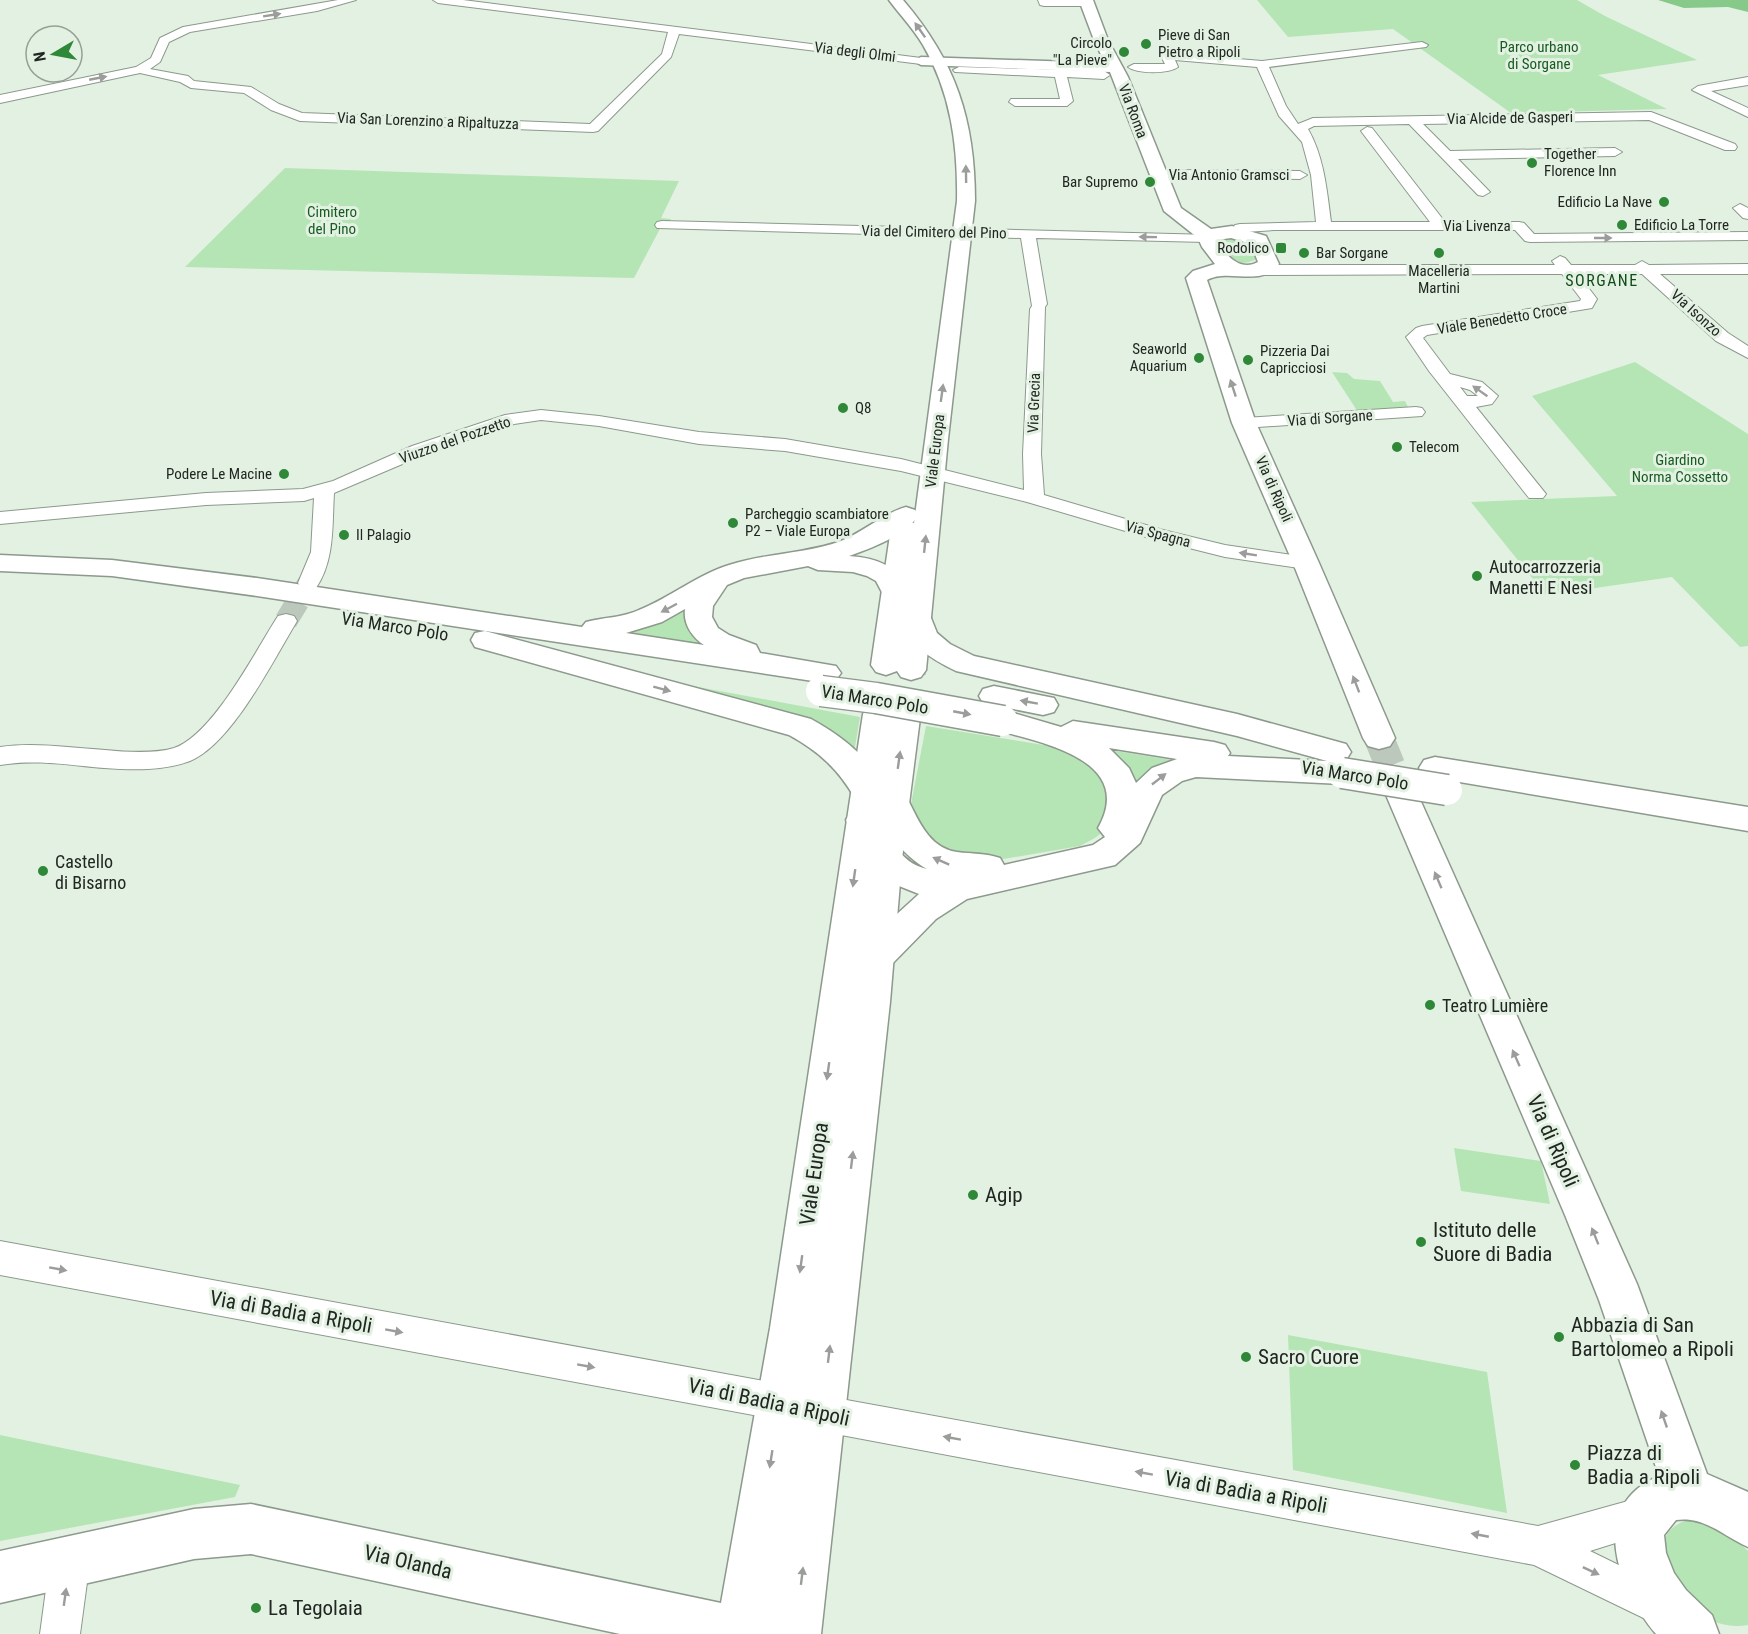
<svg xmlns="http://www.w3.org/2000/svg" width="1748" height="1634" viewBox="0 0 1748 1634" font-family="'Roboto Condensed',sans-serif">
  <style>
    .green { fill: #b5e5b5 }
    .forest { fill: #87c989 }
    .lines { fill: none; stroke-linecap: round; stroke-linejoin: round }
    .minor-tunnel { stroke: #bcc8bc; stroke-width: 23; stroke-dasharray: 23 11; stroke-linecap: butt }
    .tertiary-tunnel { stroke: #bcc8bc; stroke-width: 30; stroke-dasharray: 30 15; stroke-linecap: butt }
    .secondary-tunnel { stroke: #bcc8bc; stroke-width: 30; stroke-dasharray: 30 15; stroke-linecap: butt }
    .minor-casing { stroke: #8c998c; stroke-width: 2 }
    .tertiary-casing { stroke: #8c998c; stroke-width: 3 }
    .secondary-casing { stroke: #8c998c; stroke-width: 3 }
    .trunk-casing { stroke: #8c998c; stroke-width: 3 }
    .minor { fill: #fff; fill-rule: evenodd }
    .tertiary { fill: #fff; fill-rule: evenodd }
    .secondary { fill: #fff; fill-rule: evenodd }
    .trunk { fill: #fff; fill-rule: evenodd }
    .trunk-bridge-casing { stroke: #8c998c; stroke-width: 33; stroke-linecap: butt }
    .trunk-bridge { stroke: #fff; stroke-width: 30 }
    .oneway { fill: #9b9d9b }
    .poi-dot { fill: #2f8838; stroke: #e3f1e3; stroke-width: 2 }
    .labels { text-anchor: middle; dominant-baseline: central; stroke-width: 6; stroke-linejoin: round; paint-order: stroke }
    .far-poi-label { font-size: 15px; fill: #212621; stroke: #e3f1e3; text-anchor: start }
    .far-park-label { font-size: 15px; fill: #175b20; stroke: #e3f1e3 }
    .far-street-label { font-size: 15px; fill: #212621; stroke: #e3f1e3 }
    .far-neighbourhood-label { font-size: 16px; letter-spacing: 1.5px; fill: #114b19; stroke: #e3f1e3 }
    .poi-label { font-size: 18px; fill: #212621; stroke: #e3f1e3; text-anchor: start }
    .street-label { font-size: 18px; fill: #212621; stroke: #e3f1e3 }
    .near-street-label { font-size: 21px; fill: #212621; stroke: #e3f1e3 }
    .near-poi-label { font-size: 21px; fill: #212621; stroke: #e3f1e3; text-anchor: start }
  </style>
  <rect width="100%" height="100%" fill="#e3f1e3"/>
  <g class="green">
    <polygon points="1257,0 1577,0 1605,16 1697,60 1598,75 1667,109 1511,113 1393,29 1288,37"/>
    <polygon points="285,168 679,181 661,218 671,219 669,223 663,223 634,278 185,267"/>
    <path d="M1226 236 1253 245 1257 257 1255 260C1234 268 1227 259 1218 241V238Z"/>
    <polygon points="1635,362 1748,434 1748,646 1740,647 1672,577 1546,595 1471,502 1617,496 1532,396"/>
    <polygon points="1332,372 1347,373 1354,379 1380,381 1393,402 1405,401 1409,409 1358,412"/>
    <polygon points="688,604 704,645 623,633"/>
    <polygon points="677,683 860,717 854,753 676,686"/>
    <polygon points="926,726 1075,750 1108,774 1108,828 1095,838 1080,846 986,862 941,850 916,822 911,804"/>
    <polygon points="1110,750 1172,760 1159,765 1134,791"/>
    <polygon points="1454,1148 1541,1161 1550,1204 1461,1191"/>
    <polygon points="1288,1335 1487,1372 1507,1513 1293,1470"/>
    <polygon points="0,1435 240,1485 235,1497 0,1541"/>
    <path d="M1686 1520C1711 1521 1731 1534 1748 1551V1625C1725 1629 1701 1620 1686 1602 1680 1595 1678 1584 1674 1576 1663 1550 1655 1534 1686 1520Z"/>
  </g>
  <polygon class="forest" points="1658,0 1748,0 1748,12 1728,7 1684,8"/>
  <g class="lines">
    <polyline class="minor-tunnel" points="286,621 309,583"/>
    <polyline class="tertiary-tunnel" points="1379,738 1402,795"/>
    <g class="secondary-tunnel">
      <polyline points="878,714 886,665"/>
      <polyline points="905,718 911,670"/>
    </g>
    <defs>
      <g id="minor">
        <polygon points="338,0 356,0 317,11 190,32 169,42 160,62 150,69 188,76 194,81 251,87 279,104 302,113 590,124 662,54 668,32 438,3 433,0 463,0 921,58 927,61 921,64 679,34 671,57 598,131 593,132 300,121 271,110 244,93 191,88 180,82 140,73 0,103 0,95 136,67 151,58 160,38 183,27"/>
        <polygon points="1038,0 1087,0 1092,3 1087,6 1044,6 1040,5"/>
        <path d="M1422 42 1428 45 1426 47 1269 67 1286 106 1298 124 1313 118 1651 112 1735 144 1737 147 1735 150H1725L1649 120 1423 124 1450 151 1615 148 1622 152 1615 156 1458 159 1490 192 1483 196 1478 195 1409 124 1314 126 1308 129C1324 157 1327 190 1331 222H1430L1361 131 1367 127 1372 128 1445 222H1519L1524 223 1534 234 1748 232V240L1530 242 1525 241 1515 230H1274L1245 232 1242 236H1232L1230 233 1235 225 1240 224 1316 222 1311 175 1302 142 1279 116 1257 67 1175 60 1178 67C1169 74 1137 74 1128 67L1134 64H1165L1161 56 1167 53 1262 61Z"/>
        <polygon points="959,67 1104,71 1110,75 1104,79 1067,77 1073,101 1067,106 1015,106 1009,102 1011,99 1060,99 1055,77 955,72 953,70"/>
        <polygon points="1748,77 1748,85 1711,91 1748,108 1748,117 1692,90 1698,86"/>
        <polygon points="1158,170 1300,171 1307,175 1300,179 1153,177 1151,174 1153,171"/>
        <polygon points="1740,204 1748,208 1748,219 1743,218 1733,208"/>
        <path d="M662 221 1212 235 1214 238 1212 241 1207 242 1036 238 1047 304 1045 307 1041 454 1044 495 1163 530 1225 545 1306 557 1313 559 1316 563 1313 567 1306 569 1225 557 1149 538 1027 502 901 471 785 451 699 444 599 426 541 420 514 424 426 454 334 493C332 525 335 560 316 588L309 590 302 588 298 583 311 552 314 498 304 501 206 505 0 524V512L206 493 303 489 333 481 412 446 505 415 541 410 599 416 699 432 785 439 901 459 1024 490 1023 454 1030 309 1032 306 1021 238 657 228 655 225 657 222Z"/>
        <path d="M1560 256 1565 258 1571 265H1635L1642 261 1649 265 1748 264V274H1660L1728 333 1748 346V358L1716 341 1642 274H1578L1597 299 1592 308 1427 335 1423 338 1450 374 1482 382 1498 396 1492 404 1476 407 1546 494 1543 498H1529L1429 371 1406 337 1416 328 1422 326 1580 301 1581 299 1562 274 1254 275 1246 270 1254 265H1555L1552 261ZM1460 387 1470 390 1478 396H1467Z"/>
        <polygon points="1416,407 1422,408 1425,412 1422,416 1244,428 1238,427 1235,423 1238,419 1244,418"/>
        <path d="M286 614 294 616 297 621C274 659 232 744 190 761 164 771 132 770 104 768 69 765 35 759 0 765V747C36 742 70 748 105 750 126 752 154 754 174 748 213 735 256 650 278 616Z"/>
        <polygon points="0,1241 780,1384 841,1399 1538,1526 1646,1496 1660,1501 1665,1515 1660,1529 1590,1551 1674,1592 1680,1606 1674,1620 1660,1626 1534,1565 841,1435 780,1420 0,1275"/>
        <polygon points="70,1540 84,1546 90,1560 80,1634 40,1634 50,1560 56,1546"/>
      </g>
      <g id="tertiary">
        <path d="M1079 0H1093L1108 40 1128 77 1181 208 1211 229 1232 226 1266 236 1279 264C1262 288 1228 268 1207 280L1256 423 1319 563 1395 738 1390 746 1379 749 1368 746 1363 738 1293 563 1232 423 1186 278 1193 271 1215 264 1202 247 1198 238 1164 211 1110 72 921 65 914 61 921 57 1105 63 1094 40ZM1231 238 1251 244 1258 262C1240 272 1225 255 1217 240Z"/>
        <path d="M1402 783 1413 787 1418 795 1637 1284 1707 1474 1748 1492V1547C1723 1536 1705 1516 1676 1520L1664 1535 1666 1553 1674 1573 1686 1590 1712 1615 1719 1634H1656C1617 1588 1587 1506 1659 1476L1599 1300 1565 1215 1386 795 1391 787Z"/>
      </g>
      <g id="secondary">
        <path d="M889 0H903C956 62 975 120 975 201L948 439 926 670 921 677 911 680 901 677 897 671 886 675 876 672 871 665 891 528 895 522 904 520 914 523 957 201C958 146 951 93 923 45 913 28 900 15 889 0Z"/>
        <polygon points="878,704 889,707 893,713 905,707 916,711 920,718 902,859 890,1002 821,1634 620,1634 251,1554 194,1559 0,1603 0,1551 194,1509 251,1504 721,1603 770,1328 863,714 867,707"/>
      </g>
      <g id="trunk">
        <path d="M906 507 915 510 919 515C904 536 872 548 849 556 877 558 900 566 910 594L906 600 896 603 886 600 876 581 867 576 853 572 818 570 808 566 744 578 727 585 713 606 712 617 718 628 729 635 756 645 760 653 836 666 841 673 836 680 826 683 257 596 112 576 0 571V555L112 560 257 578 582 627 586 622C604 617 622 618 639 610 671 597 697 575 729 565 766 553 805 554 841 541 863 532 886 512 906 507ZM685 609C683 624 692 637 704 645L626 633 662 622Z"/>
        <path d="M917 605 927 608 937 633 950 644 974 656 1237 714 1346 744 1351 752 1346 760 1341 761 1353 765 1358 773 1353 781 1342 784 1196 777 1182 781 1162 795 1140 843 1115 865 967 899 936 919 889 967 876 971 863 967 858 956 863 945 919 894 884 880 857 846 846 820 851 811 863 808 875 811C887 834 899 863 927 869 904 856 880 828 877 801L867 804 856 800C839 770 820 752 789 735L475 647 471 640 475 633 485 631 811 719C840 735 875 760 883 793L893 790 905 794C917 816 927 848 957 852 972 854 986 853 1000 858L1004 865 1093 845 1105 837 1098 828C1137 759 1039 742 992 729L988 721 992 713 1003 710 1061 727 1073 721 1214 742 1225 745 1230 753 1228 756 1327 761 1237 736 956 671C929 658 908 645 903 614L907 608ZM1109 748 1177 759 1152 768 1136 783 1129 768Z"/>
        <polygon points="994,686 1054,698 1058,705 1054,712 1043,715 983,703 979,696 983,689"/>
        <polygon points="1435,757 1748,807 1748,831 1424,776 1419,768 1424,760"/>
      </g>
    </defs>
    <use href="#minor" class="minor-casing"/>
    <use href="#tertiary" class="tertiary-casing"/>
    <use href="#secondary" class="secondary-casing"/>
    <use href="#trunk" class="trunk-casing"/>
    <use href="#minor" class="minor"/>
    <use href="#tertiary" class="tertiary"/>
    <use href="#secondary" class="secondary"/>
    <use href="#trunk" class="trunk"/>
    <defs>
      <g id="trunk-bridge">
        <polyline points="821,691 876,698 1003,721"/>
        <polyline points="1342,773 1447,790"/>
      </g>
    </defs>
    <use href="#trunk-bridge" class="trunk-bridge-casing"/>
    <use href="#trunk-bridge" class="trunk-bridge"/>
  </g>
  <defs><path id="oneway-solid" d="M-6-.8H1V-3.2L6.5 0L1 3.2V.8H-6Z" transform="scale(1.5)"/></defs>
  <g class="oneway">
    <use href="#oneway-solid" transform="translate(272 15) rotate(-9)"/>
    <use href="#oneway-solid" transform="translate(920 30) rotate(-125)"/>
    <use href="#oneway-solid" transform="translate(98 78) rotate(-11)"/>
    <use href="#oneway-solid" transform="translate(966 174) rotate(-91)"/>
    <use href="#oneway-solid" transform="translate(1148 237) rotate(-179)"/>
    <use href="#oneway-solid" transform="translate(1603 238)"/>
    <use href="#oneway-solid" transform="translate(1233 388) rotate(-108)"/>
    <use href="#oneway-solid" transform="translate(1480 391) rotate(-145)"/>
    <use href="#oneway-solid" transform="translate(942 393) rotate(-82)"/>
    <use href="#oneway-solid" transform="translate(925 544) rotate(-84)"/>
    <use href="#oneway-solid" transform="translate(1248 554) rotate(-171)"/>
    <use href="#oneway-solid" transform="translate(669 608) rotate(152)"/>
    <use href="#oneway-solid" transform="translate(1356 684) rotate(-111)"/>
    <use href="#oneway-solid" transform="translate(662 689) rotate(15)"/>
    <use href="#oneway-solid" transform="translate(1029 702) rotate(-170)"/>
    <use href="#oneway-solid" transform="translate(962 713) rotate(11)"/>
    <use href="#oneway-solid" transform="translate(899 760) rotate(-82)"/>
    <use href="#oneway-solid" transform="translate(1159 779) rotate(-38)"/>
    <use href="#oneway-solid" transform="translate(941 861) rotate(-156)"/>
    <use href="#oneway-solid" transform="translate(854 878) rotate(98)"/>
    <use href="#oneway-solid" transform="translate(1438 880) rotate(-113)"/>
    <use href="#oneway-solid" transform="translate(1516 1058) rotate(-114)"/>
    <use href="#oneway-solid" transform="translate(828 1071) rotate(98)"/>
    <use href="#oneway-solid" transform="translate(852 1160) rotate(-83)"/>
    <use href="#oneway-solid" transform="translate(1595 1236) rotate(-112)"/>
    <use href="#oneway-solid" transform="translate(801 1264) rotate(98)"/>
    <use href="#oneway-solid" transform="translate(58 1269) rotate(10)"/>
    <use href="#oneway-solid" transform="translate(394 1331) rotate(10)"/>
    <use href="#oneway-solid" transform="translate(829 1354) rotate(-83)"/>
    <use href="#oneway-solid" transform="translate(586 1366) rotate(10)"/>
    <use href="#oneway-solid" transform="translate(1664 1419) rotate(-109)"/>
    <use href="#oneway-solid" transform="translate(952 1438) rotate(-170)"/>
    <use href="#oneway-solid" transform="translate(771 1459) rotate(99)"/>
    <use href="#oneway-solid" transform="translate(1144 1473) rotate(-170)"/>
    <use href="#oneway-solid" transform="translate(1480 1535) rotate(-169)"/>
    <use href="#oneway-solid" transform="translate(1591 1571) rotate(25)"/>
    <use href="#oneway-solid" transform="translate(802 1576) rotate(-83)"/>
    <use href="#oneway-solid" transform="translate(65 1597) rotate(-82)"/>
  </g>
  <g class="poi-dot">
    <circle cx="1146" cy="44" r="6"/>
    <circle cx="1124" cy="52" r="6"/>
    <circle cx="1532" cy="163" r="6"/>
    <circle cx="1150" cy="182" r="6"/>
    <circle cx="1664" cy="202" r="6"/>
    <circle cx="1622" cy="225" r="6"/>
    <rect x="1275" y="242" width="12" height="12" rx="3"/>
    <circle cx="1304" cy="253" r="6"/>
    <circle cx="1439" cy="253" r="6"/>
    <circle cx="1199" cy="358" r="6"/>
    <circle cx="1248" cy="360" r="6"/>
    <circle cx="843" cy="408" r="6"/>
    <circle cx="1397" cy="447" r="6"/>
    <circle cx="284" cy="474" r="6"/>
    <circle cx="733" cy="523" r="6"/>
    <circle cx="344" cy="535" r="6"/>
    <circle cx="1477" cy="576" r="6"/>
    <circle cx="43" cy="871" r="6"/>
    <circle cx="1430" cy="1005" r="6"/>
    <circle cx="973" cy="1195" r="6"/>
    <circle cx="1421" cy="1242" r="6"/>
    <circle cx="1559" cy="1337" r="6"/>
    <circle cx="1246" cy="1357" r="6"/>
    <circle cx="1575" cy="1465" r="6"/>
    <circle cx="256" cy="1608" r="6"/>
  </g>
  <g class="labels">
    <g class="far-poi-label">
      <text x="1158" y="35">Pieve di San<tspan x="1158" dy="17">Pietro a Ripoli</tspan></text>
      <text x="1112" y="43" text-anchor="end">Circolo<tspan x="1112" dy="17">"La Pieve"</tspan></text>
      <text x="1544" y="154">Together<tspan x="1544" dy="17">Florence Inn</tspan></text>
      <text x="1138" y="182" text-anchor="end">Bar Supremo</text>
      <text x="1652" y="202" text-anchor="end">Edificio La Nave</text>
      <text x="1634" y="225">Edificio La Torre</text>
      <text x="1269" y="248" text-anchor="end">Rodolico</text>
      <text x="1316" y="253">Bar Sorgane</text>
      <text x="1439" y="271" text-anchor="middle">Macelleria<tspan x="1439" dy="17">Martini</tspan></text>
      <text x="1187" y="349" text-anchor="end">Seaworld<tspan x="1187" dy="17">Aquarium</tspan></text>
      <text x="1260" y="351">Pizzeria Dai<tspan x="1260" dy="17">Capricciosi</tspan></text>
      <text x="855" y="408">Q8</text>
      <text x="1409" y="447">Telecom</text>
      <text x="272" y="474" text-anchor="end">Podere Le Macine</text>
      <text x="745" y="514">Parcheggio scambiatore<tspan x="745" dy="17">P2 – Viale Europa</tspan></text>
      <text x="356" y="535">Il Palagio</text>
    </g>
    <g class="far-park-label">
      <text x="1539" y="47">Parco urbano<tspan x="1539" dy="17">di Sorgane</tspan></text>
      <text x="332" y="212">Cimitero<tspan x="332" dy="17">del Pino</tspan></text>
      <text x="1680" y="460">Giardino<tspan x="1680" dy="17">Norma Cossetto</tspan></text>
    </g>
    <g class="far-street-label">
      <text transform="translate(855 52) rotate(7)">Via degli Olmi</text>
      <text transform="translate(1133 111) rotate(69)">Via Roma</text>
      <text transform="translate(1510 118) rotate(-1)">Via Alcide de Gasperi</text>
      <text transform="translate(428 121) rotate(2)">Via San Lorenzino a Ripaltuzza</text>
      <text x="1229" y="175">Via Antonio Gramsci</text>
      <text x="1477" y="226">Via Livenza</text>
      <text transform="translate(934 232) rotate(1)">Via del Cimitero del Pino</text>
      <text transform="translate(1696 313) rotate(42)">Via Isonzo</text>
      <text transform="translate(1502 319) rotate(-9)">Viale Benedetto Croce</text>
      <text transform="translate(1034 403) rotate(-88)">Via Grecia</text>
      <text transform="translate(1330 418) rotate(-4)">Via di Sorgane</text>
      <text transform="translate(455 440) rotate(-19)">Viuzzo del Pozzetto</text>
      <text transform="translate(935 451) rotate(-83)">Viale Europa</text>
      <text transform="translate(1274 489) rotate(66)">Via di Ripoli</text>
      <text transform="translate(1158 534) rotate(15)">Via Spagna</text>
    </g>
    <g class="far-neighbourhood-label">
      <text x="1602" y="280">SORGANE</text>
    </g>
    <g class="poi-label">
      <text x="1489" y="566">Autocarrozzeria<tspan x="1489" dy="21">Manetti E Nesi</tspan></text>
      <text x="55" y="861">Castello<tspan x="55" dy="21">di Bisarno</tspan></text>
      <text x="1442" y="1005">Teatro Lumière</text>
    </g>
    <g class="street-label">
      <text transform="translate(395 626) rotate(9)">Via Marco Polo</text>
      <text transform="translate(875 699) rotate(9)">Via Marco Polo</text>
      <text transform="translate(1355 775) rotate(9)">Via Marco Polo</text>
    </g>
    <g class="near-street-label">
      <text transform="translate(1553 1141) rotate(66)">Via di Ripoli</text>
      <text transform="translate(814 1174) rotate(-82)">Viale Europa</text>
      <text transform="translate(291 1312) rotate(10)">Via di Badia a Ripoli</text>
      <text transform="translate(769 1402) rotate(12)">Via di Badia a Ripoli</text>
      <text transform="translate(1246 1492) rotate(10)">Via di Badia a Ripoli</text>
      <text transform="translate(408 1562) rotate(13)">Via Olanda</text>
    </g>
    <g class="near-poi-label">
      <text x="985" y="1195">Agip</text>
      <text x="1433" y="1230">Istituto delle<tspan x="1433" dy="24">Suore di Badia</tspan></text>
      <text x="1571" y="1325">Abbazia di San<tspan x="1571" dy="24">Bartolomeo a Ripoli</tspan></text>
      <text x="1258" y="1357">Sacro Cuore</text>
      <text x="1587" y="1453">Piazza di<tspan x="1587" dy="24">Badia a Ripoli</tspan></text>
      <text x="268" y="1608">La Tegolaia</text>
    </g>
  </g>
  <g transform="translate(54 54) rotate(260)"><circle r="28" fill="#e3f1e3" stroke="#95a095" stroke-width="1.5"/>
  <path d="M0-4.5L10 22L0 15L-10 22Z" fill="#2f8838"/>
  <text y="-9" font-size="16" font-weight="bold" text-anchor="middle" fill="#212621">N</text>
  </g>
</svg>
